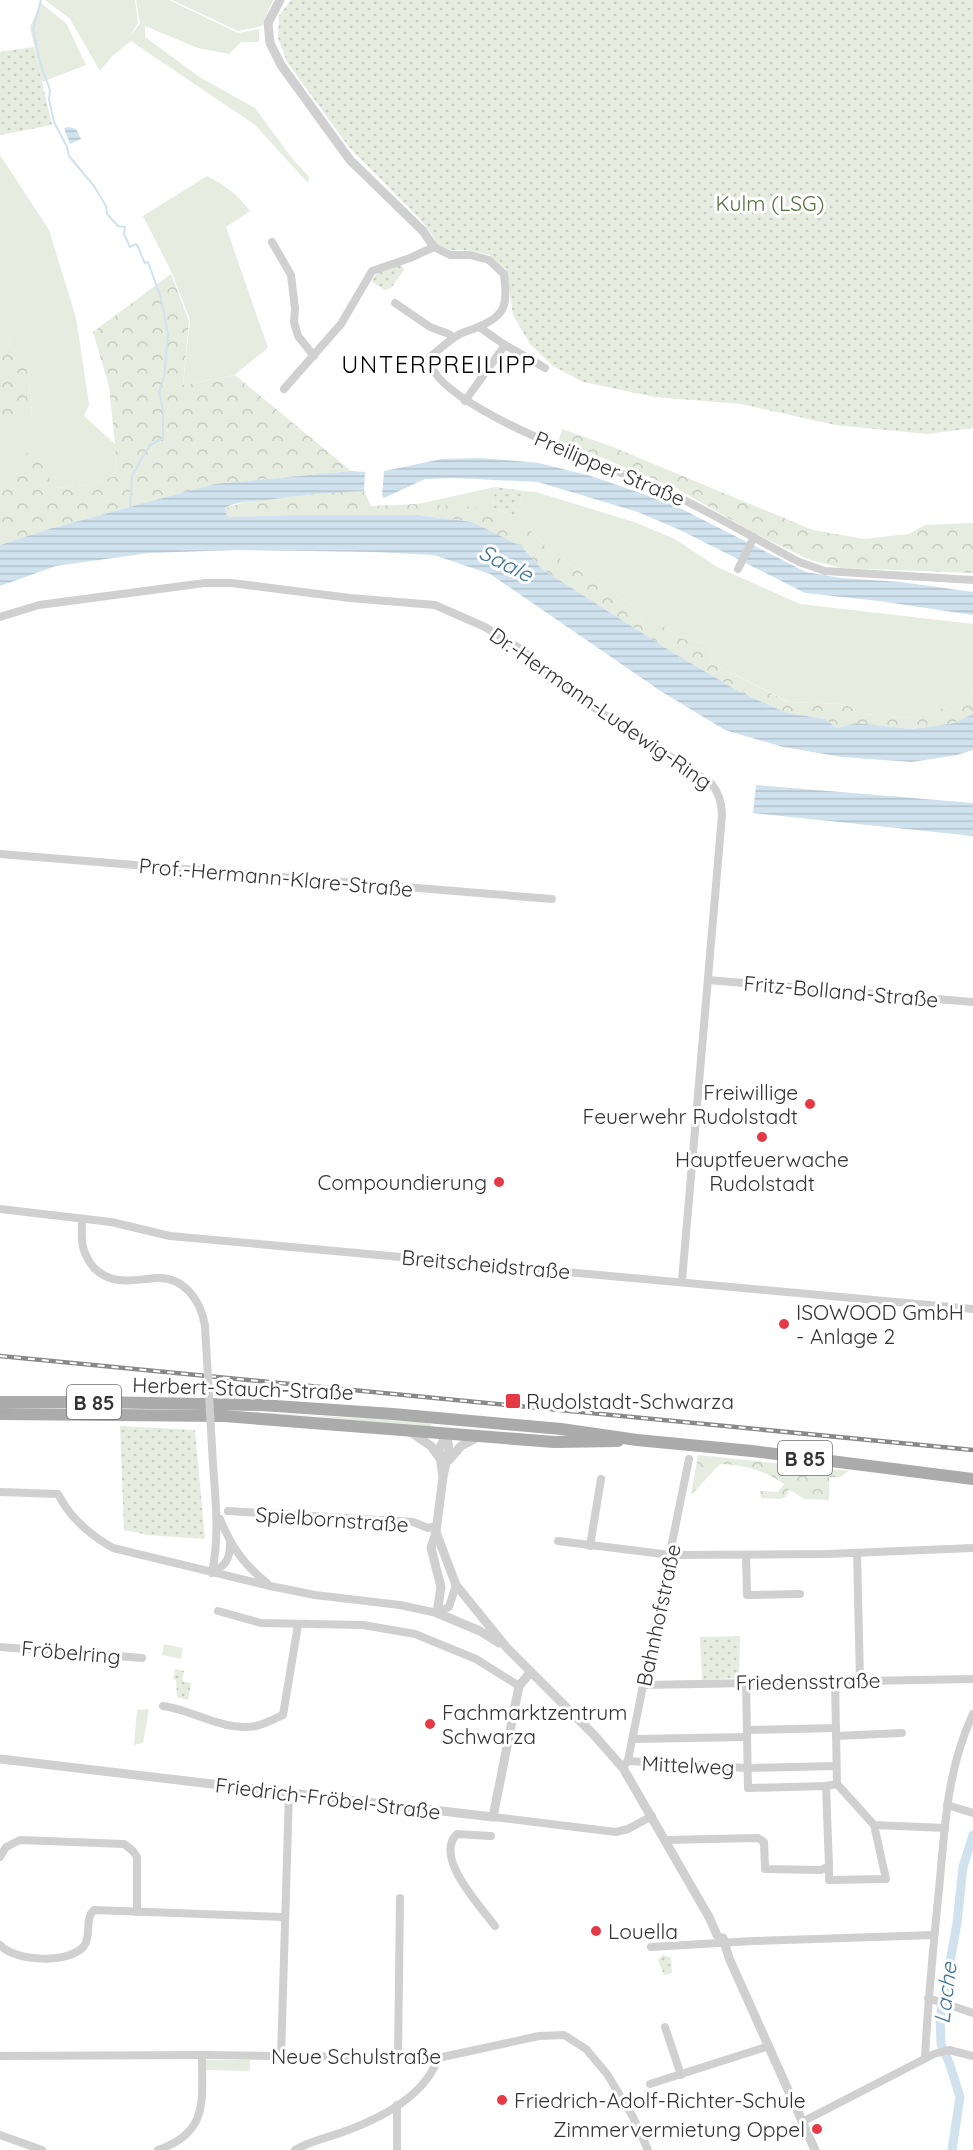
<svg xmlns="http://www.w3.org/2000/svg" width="973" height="2150" viewBox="0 0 973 2150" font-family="Quicksand,sans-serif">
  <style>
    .grass { fill: #e6ecdf }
    .forest { fill: url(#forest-crowns) }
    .park { fill: url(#park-dots) }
    .water { fill: url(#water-rules) }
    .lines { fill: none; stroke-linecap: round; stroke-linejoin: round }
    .stream { stroke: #cfe2ee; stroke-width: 2 }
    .canal { stroke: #cfe2ee; stroke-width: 9 }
    .minor { stroke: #d0d0d0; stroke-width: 8 }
    .tertiary { stroke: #d0d0d0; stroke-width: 9 }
    .primary { stroke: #ababab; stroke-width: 12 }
    .rail-casing { stroke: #888; stroke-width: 4.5 }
    .rail { stroke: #fff; stroke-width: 2; stroke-dasharray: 7; stroke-linecap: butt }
    .minor-bridge { stroke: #d0d0d0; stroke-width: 8 }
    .poi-dot { fill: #e63946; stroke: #fff; stroke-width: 2 }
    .labels { text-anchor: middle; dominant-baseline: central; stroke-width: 6; stroke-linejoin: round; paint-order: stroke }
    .shield { fill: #fff; stroke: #707070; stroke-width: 1.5 }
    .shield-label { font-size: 20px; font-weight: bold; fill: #333 }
    .park-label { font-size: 21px; fill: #56703f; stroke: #fff }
    .street-label { font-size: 21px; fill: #333; stroke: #fff }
    .poi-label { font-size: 21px; fill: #333; stroke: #fff; text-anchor: start }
    .water-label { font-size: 22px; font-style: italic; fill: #3f7597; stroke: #fff }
    .quarter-label { font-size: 24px; letter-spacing: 1.5px; fill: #000; stroke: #fff }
  </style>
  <defs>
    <pattern id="forest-crowns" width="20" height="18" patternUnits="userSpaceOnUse" patternTransform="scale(1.5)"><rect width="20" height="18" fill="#e6ecdf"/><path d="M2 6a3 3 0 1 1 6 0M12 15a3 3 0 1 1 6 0" fill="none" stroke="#c6cbc0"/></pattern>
    <pattern id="park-dots" width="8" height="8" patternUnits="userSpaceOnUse" patternTransform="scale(1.5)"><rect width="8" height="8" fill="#e6ecdf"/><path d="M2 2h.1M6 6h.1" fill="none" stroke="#c6cbc0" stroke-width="1.8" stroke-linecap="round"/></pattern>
    <pattern id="water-rules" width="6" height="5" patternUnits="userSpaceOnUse" patternTransform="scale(1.5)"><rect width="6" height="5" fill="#cfe2ee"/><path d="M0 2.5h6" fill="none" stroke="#b2c2cd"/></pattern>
  </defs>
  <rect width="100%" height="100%" fill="#fff"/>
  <g class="grass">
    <polygon points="45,0 135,0 138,23 128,39 140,23 136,0 169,0 238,33 259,29 259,42 241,42 229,54 198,48 145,26 145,37 201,78 255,108 291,157 309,177 308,183 255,125 131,41 112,56 100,71 70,19"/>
    <polygon points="172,0 273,0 262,26 238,31"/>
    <polygon points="41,3 66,23 86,65 42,82 30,27"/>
    <polygon points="0,155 49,230 76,318 89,404 84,416 115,444 116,476 86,485 55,488 15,468 0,468 0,429 32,417 28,367 0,332"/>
    <path d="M207 176C225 185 238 195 250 211L226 227 268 348 234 375 183 385 190 320 172 273 143 216Z"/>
    <polygon points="495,487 493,508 515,516 524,491 536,492 634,522 675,539 717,567 800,604 973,624 973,688 970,693 946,707 910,718 864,714 844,704 789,702 712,663 710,644 683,639 549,551 533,532 418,504"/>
    <polygon points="216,1410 424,1422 432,1425 434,1428 314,1416 216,1411"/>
    <polygon points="164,1644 183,1648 181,1659 162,1655"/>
    <polygon points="149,1709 143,1743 134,1745 137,1710"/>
    <polygon points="205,2060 250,2060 250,2071 205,2070"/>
  </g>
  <g class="forest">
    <polygon points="171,274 189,321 183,385 235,375 351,471 214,484 49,529 0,545 0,468 15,468 32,447 55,488 86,485 116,476 115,444 109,386 93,332"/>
    <polygon points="0,332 28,367 32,417 0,429"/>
    <polygon points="562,429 613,447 813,530 864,539 909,534 925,525 973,523 973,573 841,568 810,560 756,534 678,489 559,440"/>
    <polygon points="364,491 371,506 418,504 475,507 533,532 549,551 683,639 710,644 712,663 788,702 844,704 864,714 910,718 946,707 970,693 973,688 973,714 954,723 912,729 856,723 837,728 825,719 787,713 740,692 672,652 542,569 521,546 472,522 418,515 292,515 230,517 227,516 225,508 245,502 326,492"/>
    <path d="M698 1455 849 1471 840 1477H829V1500L804 1499 789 1489 786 1497 780 1499 761 1498 760 1491 778 1492 784 1484C765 1470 744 1465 720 1464L691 1495Z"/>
  </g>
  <g class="park">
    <polygon points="291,0 973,0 973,428 928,434 835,425 741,404 655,397 583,382 553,366 530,344 513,315 506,269 489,255 467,250 450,250 438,245 431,233 419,218 349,147 287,62 278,38 279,16"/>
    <polygon points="34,47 52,125 0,135 0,52"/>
    <polygon points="401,264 404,270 391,288 385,290 371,281 377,273"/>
    <polygon points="495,487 524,491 515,516 493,508"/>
    <polygon points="120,1426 195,1430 205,1539 148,1535 124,1530"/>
    <polygon points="740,1636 739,1678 702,1680 700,1637"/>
    <polygon points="175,1669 184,1671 182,1681 191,1683 188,1700 177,1697 176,1680 173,1679"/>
    <polygon points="663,1955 671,1958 672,1973 664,1975 658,1960"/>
  </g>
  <g class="water">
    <polygon points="69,127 76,129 81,139 70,144 64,128"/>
    <polygon points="481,458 539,463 591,476 672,504 806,572 841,578 901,582 973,592 973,615 879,601 805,593 680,530 638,512 538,482 453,478 425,479 384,498 382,496 384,471 442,459"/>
    <path d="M351 471 365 472 364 491C331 492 299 495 266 500 253 501 236 501 225 508L227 516 230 517 292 515H418L472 522 521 546 542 569 672 652 740 692 787 713 825 719 837 728 856 723 912 729 954 723 973 714V750L957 755 912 762 842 757 783 747 725 730 662 692 490 574 434 555 375 552 236 550 149 553 56 566 0 586V545L49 529 214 484Z"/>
    <polygon points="756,785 973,803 973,836 753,813"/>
  </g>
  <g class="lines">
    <path class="stream" d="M41 0 33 29 40 63 50 90 49 99 54 122 67 147 69 156 94 186 106 206 107 214 118 226 125 227 124 234 130 247 136 244C141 250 141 257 145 263L148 262 161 298 168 335 164 377 159 392 163 410V438L150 445 132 475 130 510"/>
    <polyline class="canal" points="952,2150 960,2097 950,2065 941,2044 940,2017 957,1923 963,1867 973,1835"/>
    <g class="minor">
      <polyline points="272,242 291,275 295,309 294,322 298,336 314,356"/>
      <polyline points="395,303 430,327 449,334 453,338"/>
      <polyline points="479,327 505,345 545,368"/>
      <path d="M284 389 341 324 372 271 410 258 434 247 450 255H470L489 260 504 274C507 303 508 315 478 327 472 330 466 331 460 334 449 340 440 349 430 357 425 406 637 476 678 497 719 517 759 541 799 562L825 571 973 580"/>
      <polyline points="465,401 505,345"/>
      <polyline points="738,569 754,537"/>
      <path d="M0 617 39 605 205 583H231L350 598 435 605 485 627 522 650 585 702 711 783C719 793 722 802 722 815L682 1281"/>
      <polyline points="0,854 552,899"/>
      <polyline points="708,980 973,1002"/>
      <polyline points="0,1209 111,1222 170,1236 973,1309"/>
      <path d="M82 1219C82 1228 81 1238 83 1247 85 1255 89 1262 94 1268 113 1286 133 1280 156 1278 184 1276 201 1301 205 1326"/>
      <path d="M0 1492 58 1494C70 1518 90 1535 113 1548L270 1586 315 1595 400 1605 437 1613 449 1607 456 1585"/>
      <polyline points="228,1511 413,1522 428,1528 436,1526"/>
      <path d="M220 1519C231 1546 244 1565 267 1583"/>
      <polyline points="558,1541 671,1555 827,1554 973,1548"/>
      <polyline points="590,1546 601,1479"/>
      <polyline points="857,1553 860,1680"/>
      <polyline points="746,1555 747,1595 800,1594"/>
      <path d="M212 1573C221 1529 214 1492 212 1447"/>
      <path d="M212 1573C226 1565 230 1559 230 1544"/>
      <polyline points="218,1611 261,1623 363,1625 415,1634 476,1659 519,1686"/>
      <polyline points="0,1647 142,1658"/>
      <polyline points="835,1681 837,1784 874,1825 945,1828"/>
      <polyline points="746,1682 748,1788 826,1786 837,1784"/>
      <polyline points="644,1685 973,1679"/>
      <path d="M163 1706C194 1710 224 1732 256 1726 265 1724 274 1719 283 1715L298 1625"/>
      <polyline points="747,1730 836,1728"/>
      <polyline points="836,1736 902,1733"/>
      <polyline points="633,1739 747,1737"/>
      <polyline points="628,1761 747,1768 836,1766"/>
      <polyline points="623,1768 628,1760 689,1459"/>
      <polyline points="947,1805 973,1813"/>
      <polyline points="493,1817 616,1832 628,1829 652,1816"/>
      <path d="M491 1836 457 1834C433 1857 481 1907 495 1926"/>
      <polyline points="665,1840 758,1838 764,1842 765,1869 821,1870 829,1866 826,1786"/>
      <polyline points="0,1857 6,1847 20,1840 124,1844 133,1851 137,1857 137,1912"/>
      <polyline points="829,1866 829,1880 886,1879 874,1825"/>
      <path d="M0 1945C15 1962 70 1964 84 1946 92 1935 84 1919 94 1910L284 1917"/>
      <polyline points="651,1947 753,1941 934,1935"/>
      <polyline points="928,1998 973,2013"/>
      <polyline points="665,2027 681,2075"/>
      <polyline points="0,2056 202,2055 438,2058 539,2036 564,2035 586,2049 607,2074 633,2117 648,2150"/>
      <polyline points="281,2057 289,1792"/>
      <polyline points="398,2057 400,1898"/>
      <path d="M925 2057C928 1998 934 1939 940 1879 945 1822 948 1767 973 1714"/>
      <polyline points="650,2084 769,2046"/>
      <polyline points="802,2122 934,2054 949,2050 973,2056"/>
      <polyline points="0,2135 42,2150"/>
      <path d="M158 2150C209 2132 202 2101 202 2055"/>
      <path d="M295 2150C310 2141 326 2138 343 2132 379 2119 425 2097 438 2058"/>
      <polyline points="397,2150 397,2105"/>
    </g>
    <g class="tertiary">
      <polyline points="280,0 268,23 270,43 281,65 350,160 423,231 434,247"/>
      <polyline points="412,1433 431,1446 439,1457"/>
      <polyline points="447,1434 439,1449 443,1477 436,1532 456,1585 507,1648 594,1735 623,1768 709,1917 717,1935 724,1943"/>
      <polyline points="449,1460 461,1446 478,1437"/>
      <polyline points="443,1476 449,1451 447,1434"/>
      <polyline points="436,1532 431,1548 441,1587 437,1613 480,1631 499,1643"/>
      <polyline points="0,1759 493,1817 519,1686 530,1673"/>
      <polyline points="723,1938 729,1958 815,2150"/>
    </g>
    <g class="primary">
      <polyline points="0,1402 96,1402 261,1405 393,1414 561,1429 637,1440 752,1451 973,1479"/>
      <polyline points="0,1414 224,1416 554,1442 618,1441"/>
    </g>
    <defs>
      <polyline id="rail" points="0,1356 973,1450"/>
    </defs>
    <use href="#rail" class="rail-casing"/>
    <use href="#rail" class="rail"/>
    <polyline class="minor-bridge" points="205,1326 212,1447"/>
  </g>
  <g class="poi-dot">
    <circle cx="810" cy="1104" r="6"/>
    <circle cx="762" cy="1137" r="6"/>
    <circle cx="499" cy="1182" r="6"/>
    <circle cx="784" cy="1324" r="6"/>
    <rect x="505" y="1393" width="16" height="16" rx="3"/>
    <circle cx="430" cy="1724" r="6"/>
    <circle cx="596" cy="1931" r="6"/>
    <circle cx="502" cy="2100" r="6"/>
    <circle cx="817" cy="2129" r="6"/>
  </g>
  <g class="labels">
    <g class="shield">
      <rect x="67" y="1385" width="54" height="34" rx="4.5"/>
      <rect x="778" y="1441" width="54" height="34" rx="4.5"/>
    </g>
    <g class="shield-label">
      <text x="94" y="1402">B 85</text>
      <text x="805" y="1458">B 85</text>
    </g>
    <g class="park-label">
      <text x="770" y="203">Kulm (LSG)</text>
    </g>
    <g class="street-label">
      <text transform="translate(610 468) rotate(23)">Preilipper Straße</text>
      <text transform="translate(601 708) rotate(35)">Dr.-Hermann-Ludewig-Ring</text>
      <text transform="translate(276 877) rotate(5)">Prof.-Hermann-Klare-Straße</text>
      <text transform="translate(841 991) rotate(5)">Fritz-Bolland-Straße</text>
      <text transform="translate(486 1264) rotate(5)">Breitscheidstraße</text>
      <text transform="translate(243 1388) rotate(2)">Herbert-Stauch-Straße</text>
      <text transform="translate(332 1519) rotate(4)">Spielbornstraße</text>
      <text transform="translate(658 1615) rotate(-78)">Bahnhofstraße</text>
      <text transform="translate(71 1652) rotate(5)">Fröbelring</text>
      <text transform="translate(808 1681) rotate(-1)">Friedensstraße</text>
      <text transform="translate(688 1765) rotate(3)">Mittelweg</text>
      <text transform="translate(328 1798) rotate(7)">Friedrich-Fröbel-Straße</text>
      <text x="356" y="2056">Neue Schulstraße</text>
    </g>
    <g class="poi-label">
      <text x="798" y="1092" text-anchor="end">Freiwillige<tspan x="798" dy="24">Feuerwehr Rudolstadt</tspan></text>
      <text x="762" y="1159" text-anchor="middle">Hauptfeuerwache<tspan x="762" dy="24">Rudolstadt</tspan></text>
      <text x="487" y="1182" text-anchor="end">Compoundierung</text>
      <text x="796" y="1312">ISOWOOD GmbH<tspan x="796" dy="24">- Anlage 2</tspan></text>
      <text x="526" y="1401">Rudolstadt-Schwarza</text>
      <text x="442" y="1712">Fachmarktzentrum<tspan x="442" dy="24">Schwarza</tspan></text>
      <text x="608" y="1931">Louella</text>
      <text x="514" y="2100">Friedrich-Adolf-Richter-Schule</text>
      <text x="805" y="2129" text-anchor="end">Zimmervermietung Oppel</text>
    </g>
    <g class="water-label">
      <text transform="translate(506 563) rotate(27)">Saale</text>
      <text transform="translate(945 1993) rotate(-83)">Lache</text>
    </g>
    <g class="quarter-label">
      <text x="439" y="364">UNTERPREILIPP</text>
    </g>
  </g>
</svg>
